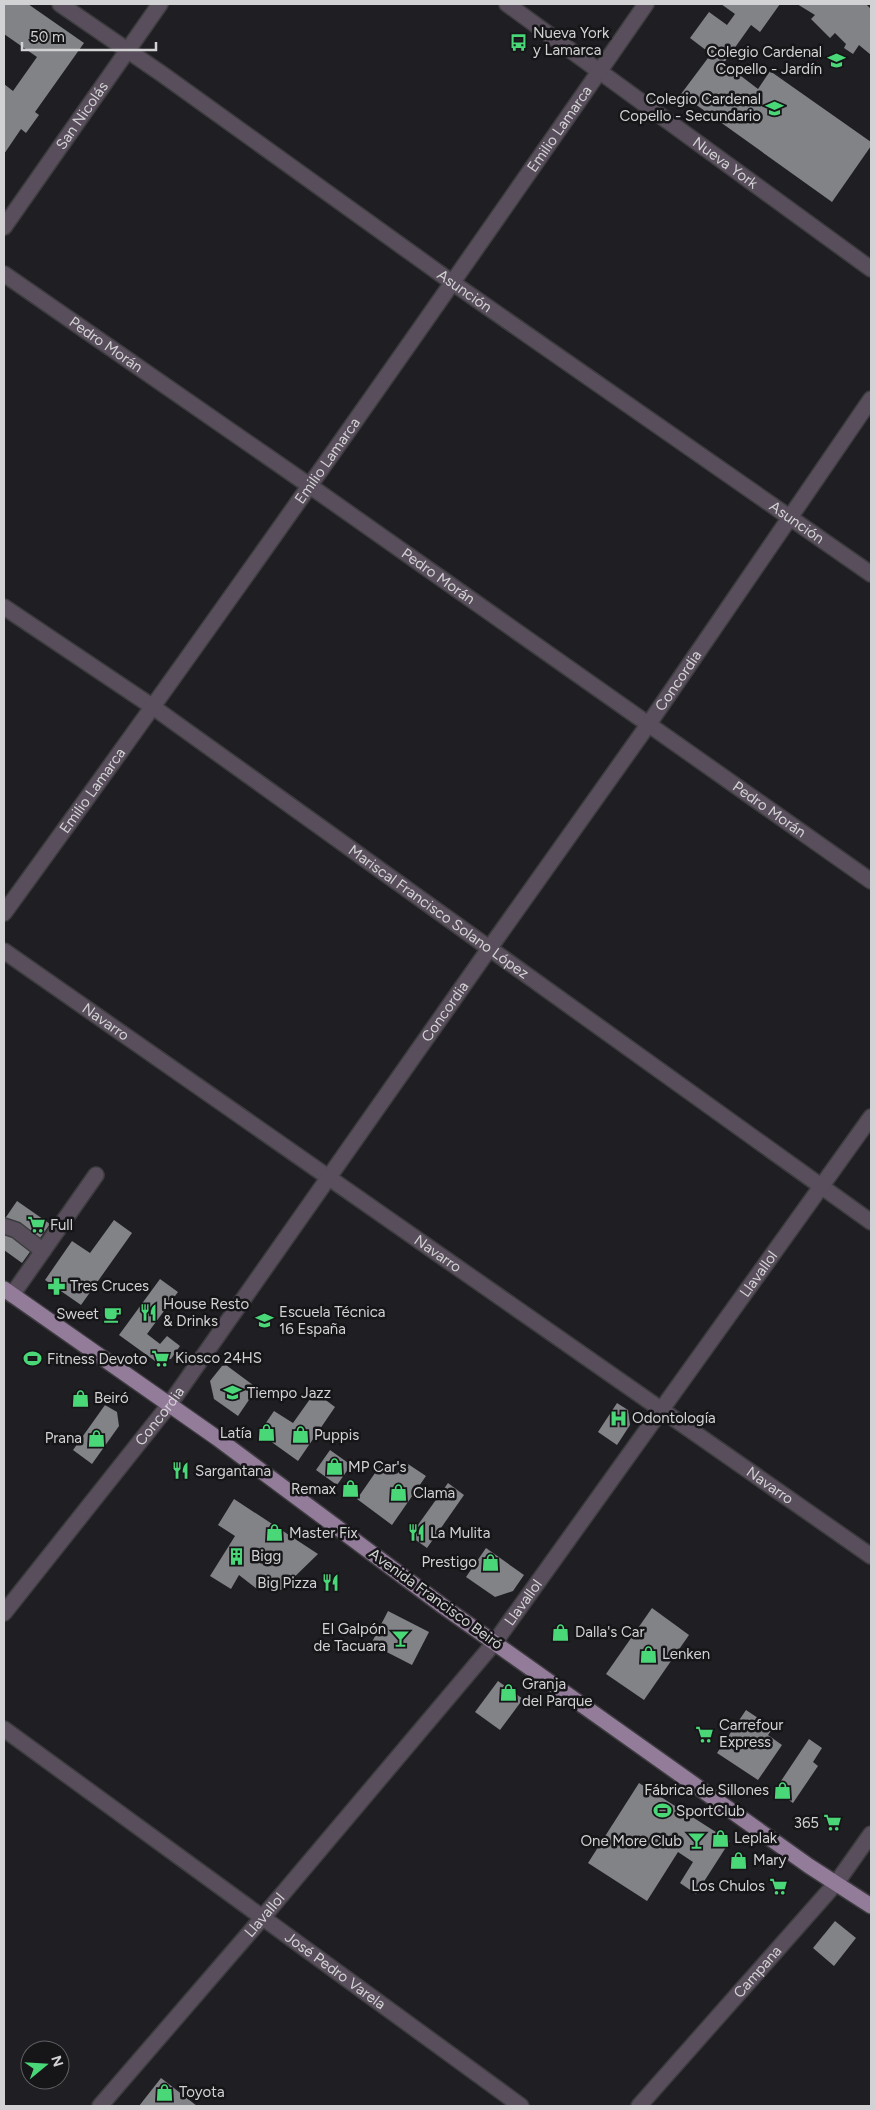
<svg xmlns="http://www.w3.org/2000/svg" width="875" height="2110" viewBox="0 0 875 2110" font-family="Figtree,sans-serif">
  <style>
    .building { fill: #818387 }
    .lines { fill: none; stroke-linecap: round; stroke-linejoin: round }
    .minor-casing { stroke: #3c3c3f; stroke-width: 18 }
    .major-casing { stroke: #3c3c3f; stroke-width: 18 }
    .minor { stroke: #594e5c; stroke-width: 15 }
    .major { stroke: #937b9a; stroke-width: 15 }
    .labels { text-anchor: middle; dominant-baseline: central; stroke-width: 5; stroke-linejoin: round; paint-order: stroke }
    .poi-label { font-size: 15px; fill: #d2d2d4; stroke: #161619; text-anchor: start }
    .street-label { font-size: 15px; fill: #d2d2d4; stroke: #161619 }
  </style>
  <rect width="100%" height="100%" fill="#1f1f23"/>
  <g class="building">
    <polygon points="4,4 28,4 84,43 35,112 39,115 26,133 21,129 4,154 4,84 13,91 37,57 4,34"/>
    <polygon points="721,4 780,4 760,32 751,25 724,63 758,89 770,71 871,142 871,146 832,202 681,94 711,54 690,38 709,12 727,25 735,14"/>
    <polygon points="797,4 866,4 871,9 871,55 859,45 853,54 844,48 846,44 835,33 830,38 811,19 815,15"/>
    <polygon points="17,1201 50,1224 22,1263 4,1250 4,1220"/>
    <polygon points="114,1220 132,1233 81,1305 45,1280 72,1241 90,1253"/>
    <polygon points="160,1279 178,1292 147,1334 160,1344 167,1336 180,1346 171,1359 155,1361 119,1335"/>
    <polygon points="226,1365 257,1388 238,1416 214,1399 210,1381 222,1366"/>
    <polygon points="315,1392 335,1407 298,1461 259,1433 274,1411 293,1423"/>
    <polygon points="617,1403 628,1410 630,1425 617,1445 598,1432"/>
    <polygon points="105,1405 117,1412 119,1426 92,1464 73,1450"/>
    <polygon points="330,1450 351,1465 337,1485 316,1470"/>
    <polygon points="405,1462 426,1476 392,1525 357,1499 382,1463 397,1474"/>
    <polygon points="448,1483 464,1495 427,1548 410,1536"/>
    <polygon points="234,1499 318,1554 281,1590 265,1577 257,1589 239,1575 231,1589 210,1576 235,1536 218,1525"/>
    <polygon points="486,1548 524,1575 513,1591 495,1597 466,1577"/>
    <polygon points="652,1608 689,1635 644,1700 606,1674"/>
    <polygon points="388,1611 429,1632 412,1665 371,1644"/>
    <polygon points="498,1681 523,1699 500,1730 475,1712"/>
    <polygon points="746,1710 773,1728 768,1735 782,1745 758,1780 717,1753"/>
    <polygon points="809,1739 822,1748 813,1762 818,1766 793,1803 775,1790"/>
    <polygon points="639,1783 730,1841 696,1894 680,1883 693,1862 678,1852 647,1901 588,1863"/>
    <polygon points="835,1921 856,1938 834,1966 813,1948"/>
    <polygon points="161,2078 197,2106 139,2106"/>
  </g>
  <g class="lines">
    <defs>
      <g id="minor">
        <path id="s1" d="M60 4 162 74 453 283 871 574"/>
        <path id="s2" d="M507 4 871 269"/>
        <path id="s3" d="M4 227 160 4"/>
        <path id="s4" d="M4 274 310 486 871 881"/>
        <path id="s5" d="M4 607 153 707 871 1222"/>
        <path id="s6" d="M4 913C222 613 435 309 646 4"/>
        <path id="s7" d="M4 951 871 1556"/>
        <polyline points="4,1226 16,1230 43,1251"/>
        <polyline points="12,1295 96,1175"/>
        <path id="s8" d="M4 1613 169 1405 489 949 648 725 871 399"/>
        <path id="s9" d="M4 1729 521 2106"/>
        <path id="s10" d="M100 2106 263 1917 495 1642 871 1117"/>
        <path id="s11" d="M639 2106 837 1882 871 1834"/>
      </g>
      <polyline id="major" points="4,1289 217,1438 444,1607 809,1866 871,1906"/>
    </defs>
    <use href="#minor" class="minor-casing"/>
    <use href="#major" class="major-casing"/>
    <use href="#minor" class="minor"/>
    <use href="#major" class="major"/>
  </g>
  <defs>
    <symbol id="bus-bare" viewBox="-9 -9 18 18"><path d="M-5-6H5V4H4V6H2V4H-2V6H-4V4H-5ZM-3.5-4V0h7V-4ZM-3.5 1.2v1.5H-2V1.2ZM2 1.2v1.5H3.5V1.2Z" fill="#49d778" stroke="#161619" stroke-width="2.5" paint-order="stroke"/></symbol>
    <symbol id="school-bare" viewBox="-9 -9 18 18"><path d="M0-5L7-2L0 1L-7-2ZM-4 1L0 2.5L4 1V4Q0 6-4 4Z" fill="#49d778" stroke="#161619" stroke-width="2.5" paint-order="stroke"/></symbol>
    <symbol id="supermarket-bare" viewBox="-9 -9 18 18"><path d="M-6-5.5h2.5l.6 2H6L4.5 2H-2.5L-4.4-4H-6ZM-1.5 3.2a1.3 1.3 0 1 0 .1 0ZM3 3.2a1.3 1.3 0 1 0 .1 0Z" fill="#49d778" stroke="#161619" stroke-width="2.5" paint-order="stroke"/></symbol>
    <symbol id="pharmacy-bare" viewBox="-9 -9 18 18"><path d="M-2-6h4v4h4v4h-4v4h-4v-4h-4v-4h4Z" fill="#49d778" stroke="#161619" stroke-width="2.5" paint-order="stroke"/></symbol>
    <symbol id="restaurant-bare" viewBox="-9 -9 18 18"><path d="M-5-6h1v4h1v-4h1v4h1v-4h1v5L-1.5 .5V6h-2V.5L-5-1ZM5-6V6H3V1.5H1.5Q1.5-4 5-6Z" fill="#49d778" stroke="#161619" stroke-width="2.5" paint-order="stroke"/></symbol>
    <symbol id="cafe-bare" viewBox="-9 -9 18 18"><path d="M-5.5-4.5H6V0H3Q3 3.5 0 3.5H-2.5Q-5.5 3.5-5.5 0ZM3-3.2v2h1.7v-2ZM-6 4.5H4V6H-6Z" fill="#49d778" stroke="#161619" stroke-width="2.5" paint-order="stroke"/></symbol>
    <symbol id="stadium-bare" viewBox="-9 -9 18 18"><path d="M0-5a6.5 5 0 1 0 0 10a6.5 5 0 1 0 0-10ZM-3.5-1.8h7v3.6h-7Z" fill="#49d778" stroke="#161619" stroke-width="2.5" paint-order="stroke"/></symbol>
    <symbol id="university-bare" viewBox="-9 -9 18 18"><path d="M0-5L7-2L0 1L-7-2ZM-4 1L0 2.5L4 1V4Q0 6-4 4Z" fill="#49d778" stroke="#161619" stroke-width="2.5" paint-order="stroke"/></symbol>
    <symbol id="shop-bare" viewBox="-9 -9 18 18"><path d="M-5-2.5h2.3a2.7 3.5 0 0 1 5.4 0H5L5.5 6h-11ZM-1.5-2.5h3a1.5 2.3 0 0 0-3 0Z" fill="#49d778" stroke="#161619" stroke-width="2.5" paint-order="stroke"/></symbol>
    <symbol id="hospital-bare" viewBox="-9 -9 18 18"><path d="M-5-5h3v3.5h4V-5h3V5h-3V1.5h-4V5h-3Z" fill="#49d778" stroke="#161619" stroke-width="2.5" paint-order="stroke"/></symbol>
    <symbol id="building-bare" viewBox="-9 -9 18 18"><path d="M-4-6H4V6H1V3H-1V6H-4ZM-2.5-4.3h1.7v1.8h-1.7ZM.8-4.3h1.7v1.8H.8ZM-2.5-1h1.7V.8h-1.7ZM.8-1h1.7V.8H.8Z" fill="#49d778" stroke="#161619" stroke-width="2.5" paint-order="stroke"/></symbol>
    <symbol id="bar-bare" viewBox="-9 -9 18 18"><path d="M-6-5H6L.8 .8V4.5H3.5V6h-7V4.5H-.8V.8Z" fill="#49d778" stroke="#161619" stroke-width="2.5" paint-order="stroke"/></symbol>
  </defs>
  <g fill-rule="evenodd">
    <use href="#bus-bare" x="506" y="30" width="25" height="25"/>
    <use href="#school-bare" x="824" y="48" width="25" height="25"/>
    <use href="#school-bare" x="762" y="96" width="25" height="25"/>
    <use href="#supermarket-bare" x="24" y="1212" width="25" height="25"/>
    <use href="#pharmacy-bare" x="44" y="1274" width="25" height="25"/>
    <use href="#restaurant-bare" x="136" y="1300" width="25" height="25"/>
    <use href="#cafe-bare" x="100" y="1302" width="25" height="25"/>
    <use href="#school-bare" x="252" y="1308" width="25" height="25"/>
    <use href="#supermarket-bare" x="148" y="1346" width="25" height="25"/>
    <use href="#stadium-bare" x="20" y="1346" width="25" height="25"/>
    <use href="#university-bare" x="220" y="1380" width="25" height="25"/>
    <use href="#shop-bare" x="68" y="1386" width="25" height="25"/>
    <use href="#hospital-bare" x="606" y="1406" width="25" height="25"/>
    <use href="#shop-bare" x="254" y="1420" width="25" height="25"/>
    <use href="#shop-bare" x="288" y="1422" width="25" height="25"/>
    <use href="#shop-bare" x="84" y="1426" width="25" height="25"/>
    <use href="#shop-bare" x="322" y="1454" width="25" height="25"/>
    <use href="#restaurant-bare" x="168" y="1458" width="25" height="25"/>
    <use href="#shop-bare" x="338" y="1476" width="25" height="25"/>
    <use href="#shop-bare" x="386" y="1480" width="25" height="25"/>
    <use href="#shop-bare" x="262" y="1520" width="25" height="25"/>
    <use href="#restaurant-bare" x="404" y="1520" width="25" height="25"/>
    <use href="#building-bare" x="224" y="1544" width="25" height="25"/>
    <use href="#shop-bare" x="478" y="1550" width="25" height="25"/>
    <use href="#restaurant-bare" x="318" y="1570" width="25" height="25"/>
    <use href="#shop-bare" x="548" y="1620" width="25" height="25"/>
    <use href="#bar-bare" x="388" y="1626" width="25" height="25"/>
    <use href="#shop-bare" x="636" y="1642" width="25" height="25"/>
    <use href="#shop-bare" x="496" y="1680" width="25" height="25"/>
    <use href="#supermarket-bare" x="692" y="1722" width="25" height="25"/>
    <use href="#shop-bare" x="770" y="1778" width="25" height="25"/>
    <use href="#stadium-bare" x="650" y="1798" width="25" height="25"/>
    <use href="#supermarket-bare" x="820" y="1810" width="25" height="25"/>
    <use href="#shop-bare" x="708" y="1826" width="25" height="25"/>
    <use href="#bar-bare" x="684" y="1828" width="25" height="25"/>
    <use href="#shop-bare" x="726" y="1848" width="25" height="25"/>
    <use href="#supermarket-bare" x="766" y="1874" width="25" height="25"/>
    <use href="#shop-bare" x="152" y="2080" width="25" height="25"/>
  </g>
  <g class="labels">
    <g class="poi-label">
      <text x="533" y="33">Nueva York<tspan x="533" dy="17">y Lamarca</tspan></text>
      <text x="822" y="52" text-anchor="end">Colegio Cardenal<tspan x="822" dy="17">Copello - Jardín</tspan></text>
      <text x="761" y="99" text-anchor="end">Colegio Cardenal<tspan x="761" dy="17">Copello - Secundario</tspan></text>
      <text x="50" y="1225">Full</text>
      <text x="70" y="1286">Tres Cruces</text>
      <text x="163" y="1304">House Resto<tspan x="163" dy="17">&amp; Drinks</tspan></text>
      <text x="279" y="1312">Escuela Técnica<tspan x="279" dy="17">16 España</tspan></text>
      <text x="99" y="1314" text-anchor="end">Sweet</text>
      <text x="175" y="1358">Kiosco 24HS</text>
      <text x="47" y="1359">Fitness Devoto</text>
      <text x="247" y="1393">Tiempo Jazz</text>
      <text x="94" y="1398">Beiró</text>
      <text x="632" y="1418">Odontología</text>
      <text x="252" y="1433" text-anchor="end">Latía</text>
      <text x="314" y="1435">Puppis</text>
      <text x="82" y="1438" text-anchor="end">Prana</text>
      <text x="348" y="1467">MP Car's</text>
      <text x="195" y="1471">Sargantana</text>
      <text x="336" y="1489" text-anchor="end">Remax</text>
      <text x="413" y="1493">Clama</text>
      <text x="289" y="1533">Master Fix</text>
      <text x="430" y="1533">La Mulita</text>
      <text x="251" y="1556">Bigg</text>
      <text x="477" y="1562" text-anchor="end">Prestigo</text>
      <text x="317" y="1583" text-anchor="end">Big Pizza</text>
      <text x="386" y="1629" text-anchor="end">El Galpón<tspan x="386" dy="17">de Tacuara</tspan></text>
      <text x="575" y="1632">Dalla's Car</text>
      <text x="662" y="1654">Lenken</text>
      <text x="522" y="1684">Granja<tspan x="522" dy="17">del Parque</tspan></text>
      <text x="719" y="1725">Carrefour<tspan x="719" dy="17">Express</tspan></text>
      <text x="769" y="1790" text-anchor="end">Fábrica de Sillones</text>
      <text x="676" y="1811">SportClub</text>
      <text x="819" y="1823" text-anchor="end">365</text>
      <text x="734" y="1838">Leplak</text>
      <text x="682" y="1841" text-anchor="end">One More Club</text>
      <text x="753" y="1860">Mary</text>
      <text x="765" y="1886" text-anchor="end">Los Chulos</text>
      <text x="179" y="2092">Toyota</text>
    </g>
    <g class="street-label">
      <text stroke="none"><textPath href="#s3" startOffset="136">San Nicolás</textPath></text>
      <text stroke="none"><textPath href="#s6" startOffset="961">Emilio Lamarca</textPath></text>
      <text stroke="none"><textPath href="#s2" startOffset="270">Nueva York</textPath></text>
      <text stroke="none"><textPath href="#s1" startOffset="496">Asunción</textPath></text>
      <text stroke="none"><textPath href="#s4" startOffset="124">Pedro Morán</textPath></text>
      <text stroke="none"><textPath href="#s6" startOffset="556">Emilio Lamarca</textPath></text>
      <text stroke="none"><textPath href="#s1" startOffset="901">Asunción</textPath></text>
      <text stroke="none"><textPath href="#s4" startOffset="529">Pedro Morán</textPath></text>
      <text stroke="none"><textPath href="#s8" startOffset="1151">Concordia</textPath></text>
      <text stroke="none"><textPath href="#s6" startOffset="151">Emilio Lamarca</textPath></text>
      <text stroke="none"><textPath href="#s4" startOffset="934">Pedro Morán</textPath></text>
      <text stroke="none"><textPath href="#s5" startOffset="531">Mariscal Francisco Solano López</textPath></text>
      <text stroke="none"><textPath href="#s8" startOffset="746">Concordia</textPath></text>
      <text stroke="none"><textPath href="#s7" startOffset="124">Navarro</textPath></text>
      <text stroke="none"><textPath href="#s7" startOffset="529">Navarro</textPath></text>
      <text stroke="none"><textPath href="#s10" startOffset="1062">Llavallol</textPath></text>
      <text stroke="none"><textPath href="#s8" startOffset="251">Concordia</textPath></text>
      <text stroke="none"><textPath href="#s7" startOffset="934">Navarro</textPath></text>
      <text transform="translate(436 1599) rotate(36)">Avenida Francisco Beiró</text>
      <text stroke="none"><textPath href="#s10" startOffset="658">Llavallol</textPath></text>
      <text stroke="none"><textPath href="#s10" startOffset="252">Llavallol</textPath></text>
      <text stroke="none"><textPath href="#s9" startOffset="410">José Pedro Varela</textPath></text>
      <text stroke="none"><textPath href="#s11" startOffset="179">Campana</textPath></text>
    </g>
  </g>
  <rect width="875" height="2110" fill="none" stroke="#d2d2d4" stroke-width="10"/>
  <g transform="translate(45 2065) rotate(72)"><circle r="24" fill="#161619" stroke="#616164"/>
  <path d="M0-4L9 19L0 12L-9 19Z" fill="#49d778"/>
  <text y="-8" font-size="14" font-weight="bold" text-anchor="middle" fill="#d2d2d4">N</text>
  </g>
  <path d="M22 42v8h134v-8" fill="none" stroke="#d2d2d4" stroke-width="2.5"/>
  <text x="30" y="42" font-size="15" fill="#d2d2d4" stroke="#161619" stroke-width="4" paint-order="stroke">50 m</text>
</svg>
